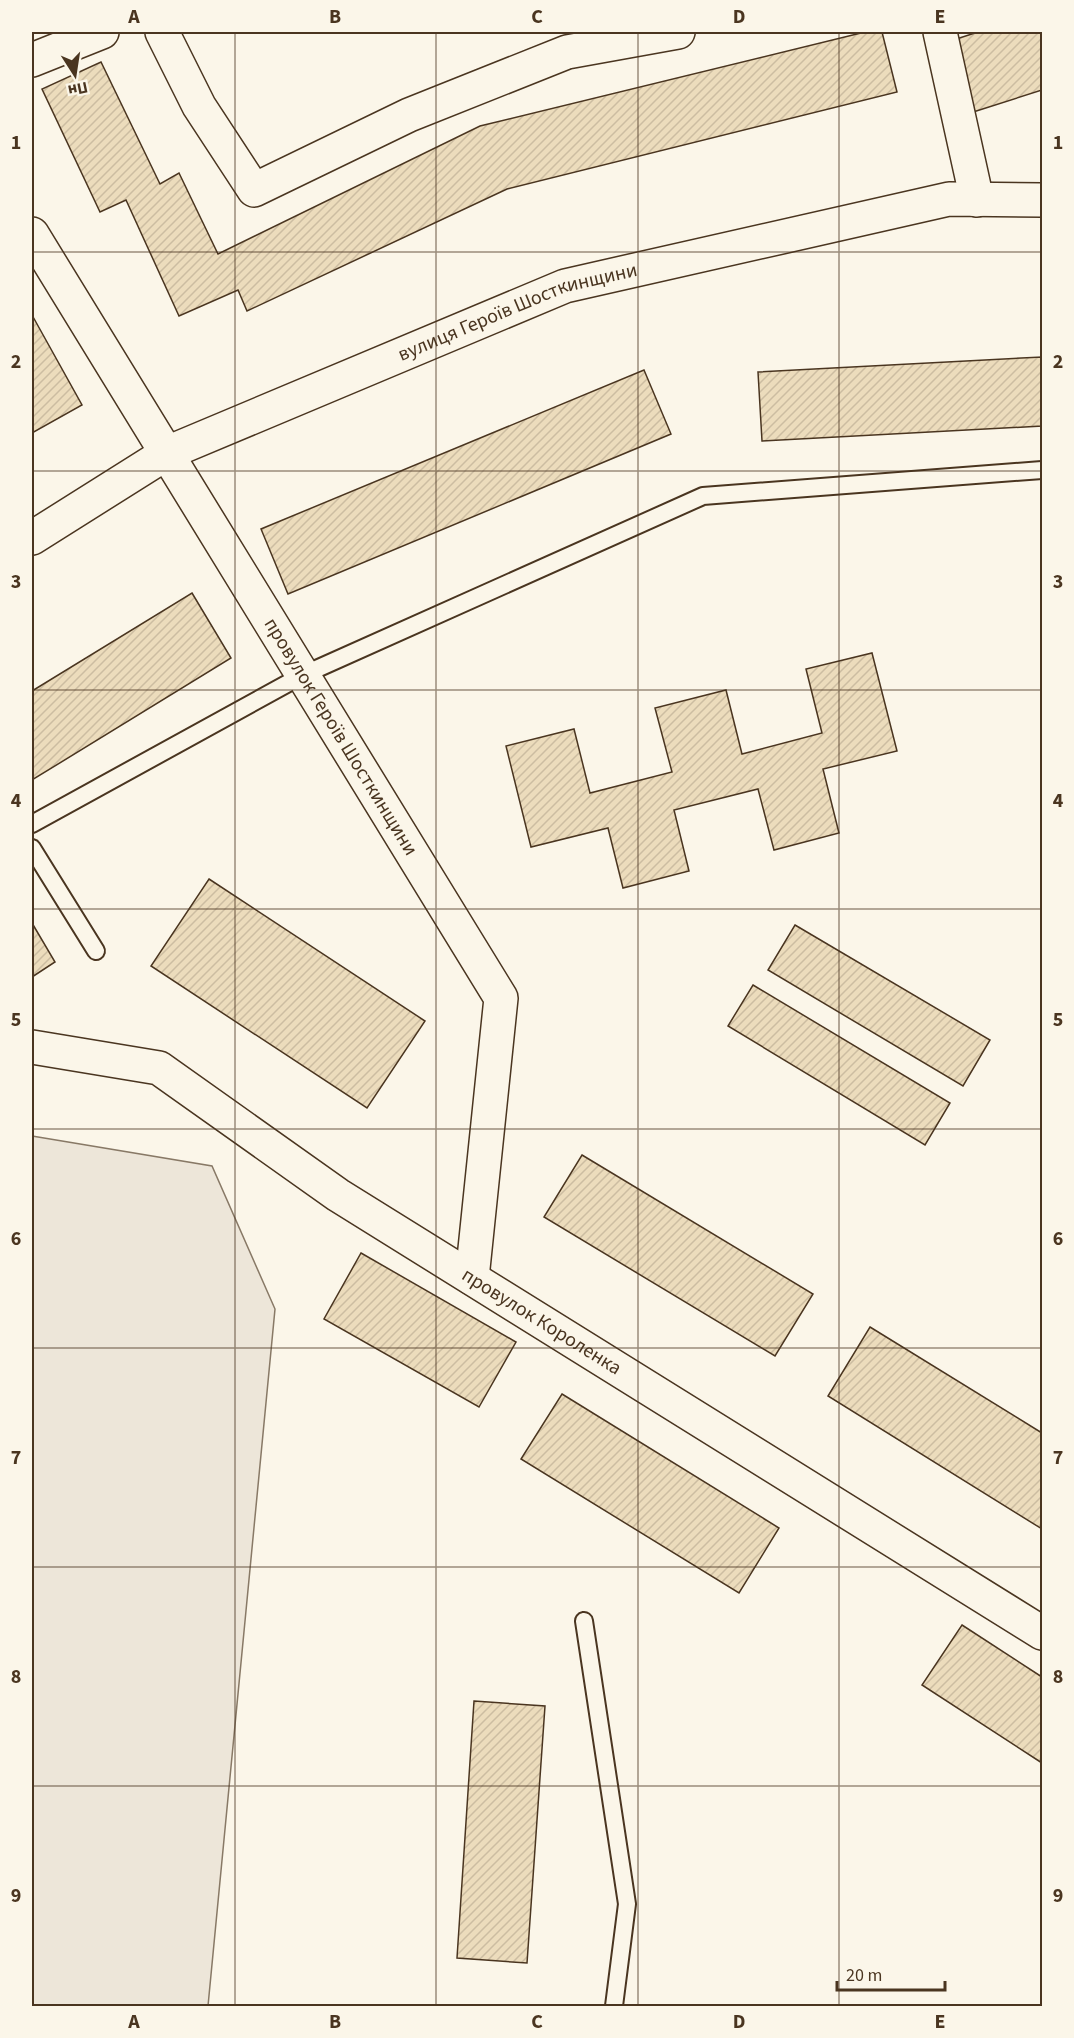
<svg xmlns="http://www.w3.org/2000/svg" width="1074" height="2038" viewBox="0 0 1074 2038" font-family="'Source Sans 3',sans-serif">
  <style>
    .pitch { fill: #ede6d9; stroke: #887966; stroke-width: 1.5 }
    .building { fill: url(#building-hatch); stroke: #4a3520; stroke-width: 1.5 }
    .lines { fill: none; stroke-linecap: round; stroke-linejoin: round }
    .service-casing { stroke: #4a3520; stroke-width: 20 }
    .minor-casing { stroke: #4a3520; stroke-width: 36 }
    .service { stroke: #fbf6e9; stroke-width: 16 }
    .minor { stroke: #fbf6e9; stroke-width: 33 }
    .grid { fill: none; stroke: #4a3520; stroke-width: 1.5; stroke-opacity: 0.55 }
    .labels { text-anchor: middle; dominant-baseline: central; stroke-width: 4.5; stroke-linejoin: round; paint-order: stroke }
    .street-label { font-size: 20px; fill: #4a3520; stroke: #fbf6e9 }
    .neatline { fill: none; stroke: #4a3520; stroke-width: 2 }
    .grid-label { font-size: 20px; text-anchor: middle; font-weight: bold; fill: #4a3520 }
  </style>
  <defs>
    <pattern id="building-hatch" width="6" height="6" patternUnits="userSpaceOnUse" patternTransform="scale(1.5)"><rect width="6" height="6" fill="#ecdcbc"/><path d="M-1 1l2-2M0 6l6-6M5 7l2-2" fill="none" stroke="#ccbda1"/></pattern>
  </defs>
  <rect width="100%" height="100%" fill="#fbf6e9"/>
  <polygon class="pitch" points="32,1136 212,1166 275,1309 208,2006 32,2006"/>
  <g class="building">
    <polygon points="865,32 882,32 897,92 507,189 247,311 238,290 179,316 126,200 100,212 42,89 101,62 160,184 179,173 218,254 480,126"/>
    <polygon points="978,32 1042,32 1042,90 970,113 947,42"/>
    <polygon points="32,315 82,405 32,433"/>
    <polygon points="1042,357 1042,426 762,441 758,372"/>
    <polygon points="644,370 671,434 288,594 261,529"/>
    <polygon points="192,593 231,658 32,780 32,691"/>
    <polygon points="872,653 897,751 823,769 839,833 774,850 758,789 674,810 689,871 623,888 608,828 531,847 506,746 574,729 590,793 672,772 655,708 726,690 742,754 822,733 806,669"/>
    <polygon points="209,879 425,1021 367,1108 151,966"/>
    <polygon points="32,923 55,962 32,977"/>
    <polygon points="795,925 990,1040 963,1086 768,970"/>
    <polygon points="753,985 950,1103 925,1145 728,1026"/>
    <polygon points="582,1155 813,1294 775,1356 544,1217"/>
    <polygon points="361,1253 516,1342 479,1407 324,1319"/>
    <polygon points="870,1327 1042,1433 1042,1529 828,1396"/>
    <polygon points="562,1394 779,1528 739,1593 521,1459"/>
    <polygon points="962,1625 1042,1677 1042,1763 922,1685"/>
    <polygon points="474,1701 545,1706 527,1963 457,1958"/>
  </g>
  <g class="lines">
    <defs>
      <g id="service">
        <polyline points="32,824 303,675 703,496 1042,470"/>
        <polyline points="32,848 96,951"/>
        <polyline points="584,1621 627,1904 614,2006"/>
      </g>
      <g id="minor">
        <polyline points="162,32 199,106 254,190 409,115 567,52 678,32"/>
        <polyline points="940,32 977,200"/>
        <polyline points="32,60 102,32"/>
        <path id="s1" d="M32 234 501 998 472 1278"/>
        <path id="s2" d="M32 538 167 453 565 286 949 199 1042 200"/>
        <path id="s3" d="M32 1047 159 1068 338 1195 1042 1633"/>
      </g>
    </defs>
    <use href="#service" class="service-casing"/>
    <use href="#minor" class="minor-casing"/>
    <use href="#service" class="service"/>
    <use href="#minor" class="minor"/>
  </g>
  <path class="grid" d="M235 32V2006M436 32V2006M638 32V2006M839 32V2006M32 252H1042M32 471H1042M32 690H1042M32 909H1042M32 1129H1042M32 1348H1042M32 1567H1042M32 1786H1042"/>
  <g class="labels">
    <g class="street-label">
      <text stroke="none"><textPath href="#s2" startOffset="538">вулиця Героїв Шосткинщини</textPath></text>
      <text stroke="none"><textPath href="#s1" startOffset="590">провулок Героїв Шосткинщини</textPath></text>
      <text stroke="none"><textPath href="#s3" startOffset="588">провулок Короленка</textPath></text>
    </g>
  </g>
  <rect width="1074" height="2038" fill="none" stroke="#fbf6e9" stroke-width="66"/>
  <g transform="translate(75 75) rotate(168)" stroke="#fbf6e9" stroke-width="4.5" paint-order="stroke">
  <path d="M0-4.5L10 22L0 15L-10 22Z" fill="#4a3520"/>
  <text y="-9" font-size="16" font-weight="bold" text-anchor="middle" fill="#4a3520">Пн</text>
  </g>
  <path d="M837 1981v9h108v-9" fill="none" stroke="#4a3520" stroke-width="3"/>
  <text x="846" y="1981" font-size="18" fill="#4a3520" stroke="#fbf6e9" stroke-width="4.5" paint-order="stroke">20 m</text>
  <rect x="33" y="33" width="1008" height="1972" class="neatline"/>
  <g class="grid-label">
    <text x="134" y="23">A</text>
    <text x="335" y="23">B</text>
    <text x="537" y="23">C</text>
    <text x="739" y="23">D</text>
    <text x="940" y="23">E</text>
    <text x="16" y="149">1</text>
    <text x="1058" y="149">1</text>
    <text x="16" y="368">2</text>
    <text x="1058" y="368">2</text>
    <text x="16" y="588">3</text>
    <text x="1058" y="588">3</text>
    <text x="16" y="807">4</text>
    <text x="1058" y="807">4</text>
    <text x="16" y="1026">5</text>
    <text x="1058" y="1026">5</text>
    <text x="16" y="1245">6</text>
    <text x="1058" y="1245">6</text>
    <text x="16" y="1464">7</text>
    <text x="1058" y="1464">7</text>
    <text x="16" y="1683">8</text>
    <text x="1058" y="1683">8</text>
    <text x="16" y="1902">9</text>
    <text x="1058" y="1902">9</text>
    <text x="134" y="2028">A</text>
    <text x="335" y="2028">B</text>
    <text x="537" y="2028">C</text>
    <text x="739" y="2028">D</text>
    <text x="940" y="2028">E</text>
  </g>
</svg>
